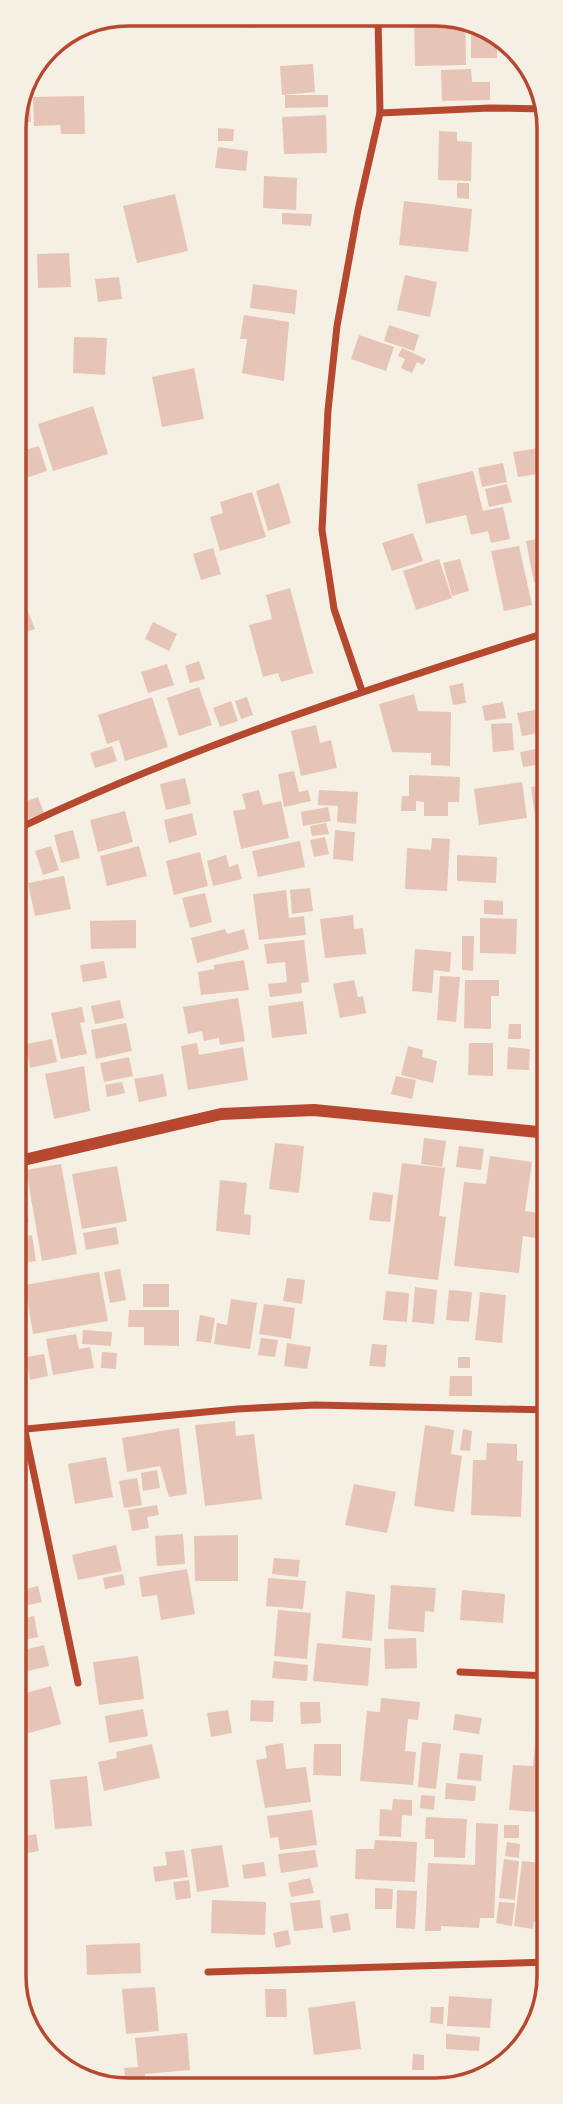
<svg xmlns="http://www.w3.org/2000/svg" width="563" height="2104" viewBox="0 0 563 2104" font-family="'Fira Sans',sans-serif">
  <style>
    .building { fill: #e6c5b7 }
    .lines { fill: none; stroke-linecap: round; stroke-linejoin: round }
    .minor { stroke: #b5482f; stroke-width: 7 }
    .tertiary { stroke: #b5482f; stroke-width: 12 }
    .rim { fill: none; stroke: #b5482f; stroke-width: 3.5 }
  </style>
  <rect width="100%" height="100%" fill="#f6efe4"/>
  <g class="building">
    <polygon points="221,15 255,15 254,28 220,25"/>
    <rect x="282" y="16" width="24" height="11"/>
    <polygon points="414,17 465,18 466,65 415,66"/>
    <polygon points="471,33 488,33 497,38 497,58 471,58"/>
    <polygon points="313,64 315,92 282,95 280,66"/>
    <polygon points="471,69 472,82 490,82 490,100 442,101 441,70"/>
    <polygon points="285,95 328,95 328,107 285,108"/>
    <polygon points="84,96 85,134 61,134 60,125 34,126 33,97"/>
    <polygon points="23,101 30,101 31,122 18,123"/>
    <polygon points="326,115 327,153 284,154 282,117"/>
    <polygon points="218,128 234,129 233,141 218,141"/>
    <polygon points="439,131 457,132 457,141 472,142 471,181 438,180"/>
    <polygon points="218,147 248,151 246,171 215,168"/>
    <polygon points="264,176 297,178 296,210 263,208"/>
    <polygon points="457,183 469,183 469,199 457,198"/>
    <polygon points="175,194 188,251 137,263 123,206"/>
    <polygon points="404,201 472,209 468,252 399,245"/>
    <polygon points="282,213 312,214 311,226 282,224"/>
    <polygon points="69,253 71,287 38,288 37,254"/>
    <polygon points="405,275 437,282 430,317 397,310"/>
    <polygon points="119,277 122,299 98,302 95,279"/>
    <polygon points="253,284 297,290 295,314 250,308"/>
    <polygon points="244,315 289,322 284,381 242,373 247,339 240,339"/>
    <polygon points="389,325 419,335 414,351 384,341"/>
    <polygon points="359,335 394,347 386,371 351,359"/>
    <polygon points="74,337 107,338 105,375 73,373"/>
    <polygon points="402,348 426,359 423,365 417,362 412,373 401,368 405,359 398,356"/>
    <polygon points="194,368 204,419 162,427 152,377"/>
    <polygon points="93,406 108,454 53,471 38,424"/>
    <polygon points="39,446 47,471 14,482 14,453"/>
    <polygon points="540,448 544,473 518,477 513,452"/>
    <polygon points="503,463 507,482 482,487 478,468"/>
    <polygon points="473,471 483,511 503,507 510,539 491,543 488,531 471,535 466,515 426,524 417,484"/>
    <polygon points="279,483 291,523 268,531 256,491"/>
    <polygon points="507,484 512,502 489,507 485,489"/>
    <polygon points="252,492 266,537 220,551 210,517 223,513 220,502"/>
    <polygon points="413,533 423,561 392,571 382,543"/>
    <polygon points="548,537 548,579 534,582 526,541"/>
    <polygon points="519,546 532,605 504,611 491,551"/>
    <polygon points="213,548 221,574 201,580 193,554"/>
    <polygon points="439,559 452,598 416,610 403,571"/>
    <polygon points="460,559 469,591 452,596 443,563"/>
    <polygon points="14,576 35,629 14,636"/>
    <polygon points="548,585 548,601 541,602 538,587"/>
    <polygon points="290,588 313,673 281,682 278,673 263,677 249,625 272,619 266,595"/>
    <polygon points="153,622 177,634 169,651 145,639"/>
    <polygon points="548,642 548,679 547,679 540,643"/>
    <polygon points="199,661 205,679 190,683 185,666"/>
    <polygon points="167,664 174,685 148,693 141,672"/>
    <polygon points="463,683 466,703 453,705 449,686"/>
    <polygon points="199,687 212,725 179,736 167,698"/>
    <polygon points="414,694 418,711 451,712 450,766 431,765 431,753 392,752 379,704"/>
    <polygon points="152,697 168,747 125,761 119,740 107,744 98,715"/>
    <polygon points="247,697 253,715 241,719 235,701"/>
    <polygon points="231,701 238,721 220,727 213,708"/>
    <polygon points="503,702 506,718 485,721 482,706"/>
    <polygon points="548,708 548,763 523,767 520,752 541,748 538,733 522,736 517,713"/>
    <polygon points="512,723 514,750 493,752 491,724"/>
    <polygon points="316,725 320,743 331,740 337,768 301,776 291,731"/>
    <polygon points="112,746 117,761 95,768 90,753"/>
    <polygon points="294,771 299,792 308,790 311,801 284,807 278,774"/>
    <polygon points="409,775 460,777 459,802 448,802 448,816 424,816 424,802 416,801 416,811 401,811 402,796 409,796"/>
    <polygon points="22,778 27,798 15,802 15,780"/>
    <polygon points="185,778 191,804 166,810 160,784"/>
    <polygon points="522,782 527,818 479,825 474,789"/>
    <polygon points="548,785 548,860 541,861 531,787"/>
    <polygon points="259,790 263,805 281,801 289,838 241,849 233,811 246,809 242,794"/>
    <polygon points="319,790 358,792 356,824 337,822 338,806 318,805"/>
    <polygon points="38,797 44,813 25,820 19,804"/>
    <polygon points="328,807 331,821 303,826 301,812"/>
    <polygon points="125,811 133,842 98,852 90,820"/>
    <polygon points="192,813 197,835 169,843 164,820"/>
    <polygon points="326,823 329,834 312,836 310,826"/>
    <polygon points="73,830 80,858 61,863 54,835"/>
    <polygon points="335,830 355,832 353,861 333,859"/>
    <polygon points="325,837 329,854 314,857 310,840"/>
    <polygon points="432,838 450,839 447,891 405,889 407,848 431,850"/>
    <polygon points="300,841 305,867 258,877 252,851"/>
    <polygon points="51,846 59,870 43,875 35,851"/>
    <polygon points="139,846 147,876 107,886 100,856"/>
    <polygon points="200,852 208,886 174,895 166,861"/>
    <polygon points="226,855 229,867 238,864 242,879 213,886 207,861"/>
    <polygon points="457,855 497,857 496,883 457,881"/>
    <polygon points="64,876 71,909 35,916 28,883"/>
    <polygon points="310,888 313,911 292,914 290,890"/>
    <polygon points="286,890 289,918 304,916 306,935 259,940 253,894"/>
    <polygon points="205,893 212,922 190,928 182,898"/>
    <polygon points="484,900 503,901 503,915 484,914"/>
    <polygon points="353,915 354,929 363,928 366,954 325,958 320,919"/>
    <polygon points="480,918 517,919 516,954 480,953"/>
    <polygon points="136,920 136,948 91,949 90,921"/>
    <polygon points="225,929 227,934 244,929 249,949 197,963 191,938"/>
    <polygon points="462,936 474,936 473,971 462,970"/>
    <polygon points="304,940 309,982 301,983 302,993 270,997 268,984 287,982 285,962 267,964 264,944"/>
    <polygon points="537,943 548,943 548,1007 536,1006"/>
    <polygon points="415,949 451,952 450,972 434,970 432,993 412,991"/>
    <polygon points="244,960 249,990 201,995 198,972 214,969 214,965"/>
    <polygon points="104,961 107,978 83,982 80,965"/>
    <polygon points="440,976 460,977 456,1022 437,1020"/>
    <polygon points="354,980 358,997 363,996 366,1013 340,1018 333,984"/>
    <polygon points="465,980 499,980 499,996 491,996 491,1029 464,1028"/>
    <polygon points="238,998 245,1041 220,1045 219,1038 204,1041 202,1031 188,1034 183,1007"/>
    <polygon points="120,1000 124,1018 95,1024 91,1006"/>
    <polygon points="303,1001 307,1034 272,1038 268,1006"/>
    <polygon points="82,1007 85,1022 80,1023 87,1054 61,1059 51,1013"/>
    <polygon points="126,1023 132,1051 96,1059 91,1030"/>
    <polygon points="545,1023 548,1024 548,1123 539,1122"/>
    <polygon points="509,1024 521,1024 521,1039 508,1039"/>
    <polygon points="52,1039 57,1062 30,1068 26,1044"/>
    <polygon points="197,1043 199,1055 243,1047 248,1080 188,1090 181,1046"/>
    <polygon points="469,1043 493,1043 493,1076 468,1075"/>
    <polygon points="408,1046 423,1050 422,1057 437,1061 433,1083 401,1075"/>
    <polygon points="508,1047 530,1049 529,1070 507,1069"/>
    <polygon points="129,1057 133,1076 104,1082 100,1063"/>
    <polygon points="84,1066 90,1111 54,1119 45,1074"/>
    <polygon points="163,1074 167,1096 139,1102 134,1079"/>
    <polygon points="396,1076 416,1080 412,1099 391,1094"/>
    <polygon points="122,1082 125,1093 107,1097 105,1085"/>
    <polygon points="15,1116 20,1137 15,1138"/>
    <polygon points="424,1138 446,1141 442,1167 421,1164"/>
    <polygon points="275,1143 304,1146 299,1193 269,1189"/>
    <polygon points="459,1146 484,1149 481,1170 456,1167"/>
    <polygon points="490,1156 532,1162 525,1211 548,1214 548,1240 523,1236 519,1273 454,1266 464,1182 486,1184"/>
    <polygon points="402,1163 445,1168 439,1216 446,1217 438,1280 388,1274"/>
    <polygon points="61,1164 77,1254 42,1261 26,1170"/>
    <polygon points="117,1166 127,1221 82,1229 72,1174"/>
    <polygon points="20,1174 29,1222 15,1225 15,1175"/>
    <polygon points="220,1180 247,1183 244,1214 251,1215 250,1235 216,1231"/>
    <polygon points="373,1192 393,1195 390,1222 369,1220"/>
    <polygon points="116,1227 119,1244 86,1250 83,1233"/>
    <polygon points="32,1235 36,1261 15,1265 15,1238"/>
    <polygon points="120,1269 126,1300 110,1303 104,1272"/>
    <polygon points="99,1272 108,1321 33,1334 25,1285"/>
    <polygon points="287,1278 305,1280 302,1304 283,1301"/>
    <rect x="143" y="1284" width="26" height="23"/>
    <polygon points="415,1287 437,1290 434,1324 412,1322"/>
    <polygon points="449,1290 472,1292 469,1322 446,1320"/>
    <polygon points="386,1291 409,1293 407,1322 383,1320"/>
    <polygon points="480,1292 506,1295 502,1343 475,1340"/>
    <polygon points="231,1299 257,1303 250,1349 214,1344 217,1323 227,1325"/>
    <polygon points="264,1304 295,1308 291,1339 259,1334"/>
    <polygon points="129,1310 179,1310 179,1346 144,1345 144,1327 128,1327"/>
    <polygon points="200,1315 215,1318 211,1343 196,1341"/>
    <polygon points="83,1330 112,1332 111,1346 82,1344"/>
    <polygon points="76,1334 79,1349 90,1347 94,1368 53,1375 46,1339"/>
    <polygon points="261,1338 278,1340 275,1357 258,1355"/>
    <polygon points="287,1343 311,1347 307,1369 284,1366"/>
    <polygon points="372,1344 387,1345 385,1367 369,1366"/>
    <polygon points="102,1352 117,1353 116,1369 101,1368"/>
    <polygon points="44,1354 48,1376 30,1380 26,1357"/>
    <rect x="458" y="1357" width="12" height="11"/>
    <polygon points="450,1376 472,1376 472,1396 449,1396"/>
    <polygon points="235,1421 236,1436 254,1434 262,1499 205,1506 195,1425"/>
    <polygon points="425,1425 454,1430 451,1454 462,1456 454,1512 414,1506"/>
    <polygon points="179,1428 187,1494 169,1497 160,1466 127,1472 122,1438"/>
    <polygon points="463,1429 472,1431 470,1451 460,1450"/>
    <polygon points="487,1443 517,1444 517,1461 523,1461 521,1517 471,1515 473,1460 486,1460"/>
    <polygon points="106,1457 113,1497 75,1504 68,1464"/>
    <polygon points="157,1470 160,1488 143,1491 141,1473"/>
    <polygon points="137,1478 142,1505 124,1508 119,1481"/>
    <polygon points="354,1484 396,1492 387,1533 345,1525"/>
    <polygon points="157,1505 159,1515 147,1517 149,1528 132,1531 128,1510"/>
    <polygon points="183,1534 185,1564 157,1566 155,1536"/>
    <polygon points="238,1535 238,1581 195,1581 194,1536"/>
    <polygon points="116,1545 122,1571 78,1580 72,1555"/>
    <polygon points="274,1558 300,1560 298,1577 272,1574"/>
    <polygon points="187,1569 195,1614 161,1620 157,1595 142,1597 139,1577"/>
    <polygon points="123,1574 125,1585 105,1589 103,1578"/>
    <polygon points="268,1578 306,1581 303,1609 266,1606"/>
    <polygon points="543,1581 549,1582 549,1612 541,1612"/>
    <polygon points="391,1585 436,1588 434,1612 425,1611 424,1632 388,1629"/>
    <polygon points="38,1586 42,1602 15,1608 15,1592"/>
    <polygon points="462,1590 505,1594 503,1623 460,1620"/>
    <polygon points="346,1591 375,1595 372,1641 342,1638"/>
    <polygon points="278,1610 311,1613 307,1659 274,1656"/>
    <polygon points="34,1616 38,1637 16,1642 15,1620"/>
    <polygon points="416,1638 417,1668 385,1669 384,1639"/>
    <polygon points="317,1643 371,1648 368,1686 313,1681"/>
    <polygon points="44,1645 49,1666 20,1673 23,1686 15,1687 15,1652"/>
    <polygon points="138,1656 144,1699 99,1705 93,1662"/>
    <polygon points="274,1661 308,1665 307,1681 272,1678"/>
    <polygon points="51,1686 61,1724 15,1737 15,1696"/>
    <polygon points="539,1697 549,1698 549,1813 509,1810 513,1765 533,1766"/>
    <polygon points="381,1698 420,1702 418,1720 408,1719 405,1751 416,1752 413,1785 360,1781 367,1711 380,1712"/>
    <polygon points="251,1700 274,1701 273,1722 250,1721"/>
    <polygon points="300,1702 320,1702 321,1723 301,1724"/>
    <polygon points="143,1709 148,1736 109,1743 105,1716"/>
    <polygon points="228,1710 232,1733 211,1737 207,1713"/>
    <polygon points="455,1714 482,1718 479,1734 453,1730"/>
    <polygon points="422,1742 441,1744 436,1789 418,1787"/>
    <polygon points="283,1743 286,1769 306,1767 311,1802 265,1808 256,1760 267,1758 265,1746"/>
    <polygon points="152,1744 160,1778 104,1791 98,1762 117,1758 116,1752"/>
    <polygon points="314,1744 341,1744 341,1776 313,1775"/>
    <polygon points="460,1753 483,1755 481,1781 457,1779"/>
    <polygon points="87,1776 92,1826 55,1829 50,1780"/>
    <polygon points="446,1783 476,1786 475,1801 445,1799"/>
    <polygon points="421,1795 435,1796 434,1810 420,1808"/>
    <polygon points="393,1799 412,1800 412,1816 402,1815 401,1837 379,1836 380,1809 392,1810"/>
    <polygon points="312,1810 317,1845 280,1850 278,1837 270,1838 267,1816"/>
    <polygon points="426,1817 467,1819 465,1858 434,1857 434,1839 425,1839"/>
    <polygon points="476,1823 498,1824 494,1918 480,1918 479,1928 441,1926 441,1931 425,1931 428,1863 475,1865"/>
    <rect x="504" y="1825" width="15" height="13"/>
    <polygon points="36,1834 39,1851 22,1854 19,1837"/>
    <polygon points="375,1840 417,1842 415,1882 355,1879 356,1849 374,1849"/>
    <polygon points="507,1842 520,1844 519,1858 505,1856"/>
    <polygon points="222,1845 229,1887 197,1892 191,1849"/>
    <polygon points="184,1850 188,1877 155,1882 153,1867 167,1865 165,1852"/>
    <polygon points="315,1850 318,1867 281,1873 278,1854"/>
    <polygon points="504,1859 519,1861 515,1900 499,1898"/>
    <polygon points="522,1861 549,1864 549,1923 534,1921 533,1929 514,1926"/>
    <polygon points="264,1862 266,1876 244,1879 242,1865"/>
    <polygon points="310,1878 314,1893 291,1897 288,1883"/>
    <polygon points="189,1880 191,1898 176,1900 173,1882"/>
    <polygon points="375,1888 393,1889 392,1909 375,1909"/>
    <polygon points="397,1890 417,1891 415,1929 396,1928"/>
    <polygon points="212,1900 266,1902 265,1935 211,1933"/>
    <polygon points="320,1900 323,1928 294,1931 290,1903"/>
    <polygon points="499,1902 515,1903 512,1926 496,1923"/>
    <polygon points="348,1913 351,1930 333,1933 330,1916"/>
    <polygon points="288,1930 291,1944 276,1948 273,1933"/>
    <polygon points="140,1943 141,1973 87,1975 86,1945"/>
    <polygon points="155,1987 159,2031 126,2034 122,1989"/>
    <polygon points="265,1989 286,1989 287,2017 266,2017"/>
    <polygon points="449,1996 492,1999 490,2028 447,2026"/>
    <polygon points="355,2001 361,2049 314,2055 308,2008"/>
    <polygon points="431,2007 444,2007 443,2024 430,2023"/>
    <polygon points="187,2033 190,2070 145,2074 147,2088 126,2088 124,2068 138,2067 135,2038"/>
    <polygon points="446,2034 480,2037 479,2051 446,2049"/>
    <polygon points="64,2052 65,2066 46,2054"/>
    <polygon points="413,2054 424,2055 424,2070 412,2070"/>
    <polygon points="321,2085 343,2087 343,2089 321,2088"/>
  </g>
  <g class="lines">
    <g class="minor">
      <polyline points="380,113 490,108 546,109"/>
      <polyline points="362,691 334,609 322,530 328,410 337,326 358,210 380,113 378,17"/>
      <path d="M15 830C186 748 367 689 548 632"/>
      <polyline points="15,1384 78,1683"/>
      <polyline points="26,1429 237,1409 315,1405 549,1410"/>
      <polyline points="460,1672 549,1676"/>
      <polyline points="208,1972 549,1962"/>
    </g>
    <polyline class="tertiary" points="15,1162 221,1114 314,1110 548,1133"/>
  </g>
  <path d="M0 0H563V2104H0ZM128 26H435A102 102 0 0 1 537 128V1976A102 102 0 0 1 435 2078H128A102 102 0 0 1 26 1976V128A102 102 0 0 1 128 26Z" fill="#f6efe4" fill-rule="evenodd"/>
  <path class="rim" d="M128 26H435A102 102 0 0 1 537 128V1976A102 102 0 0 1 435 2078H128A102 102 0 0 1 26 1976V128A102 102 0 0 1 128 26Z"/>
</svg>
